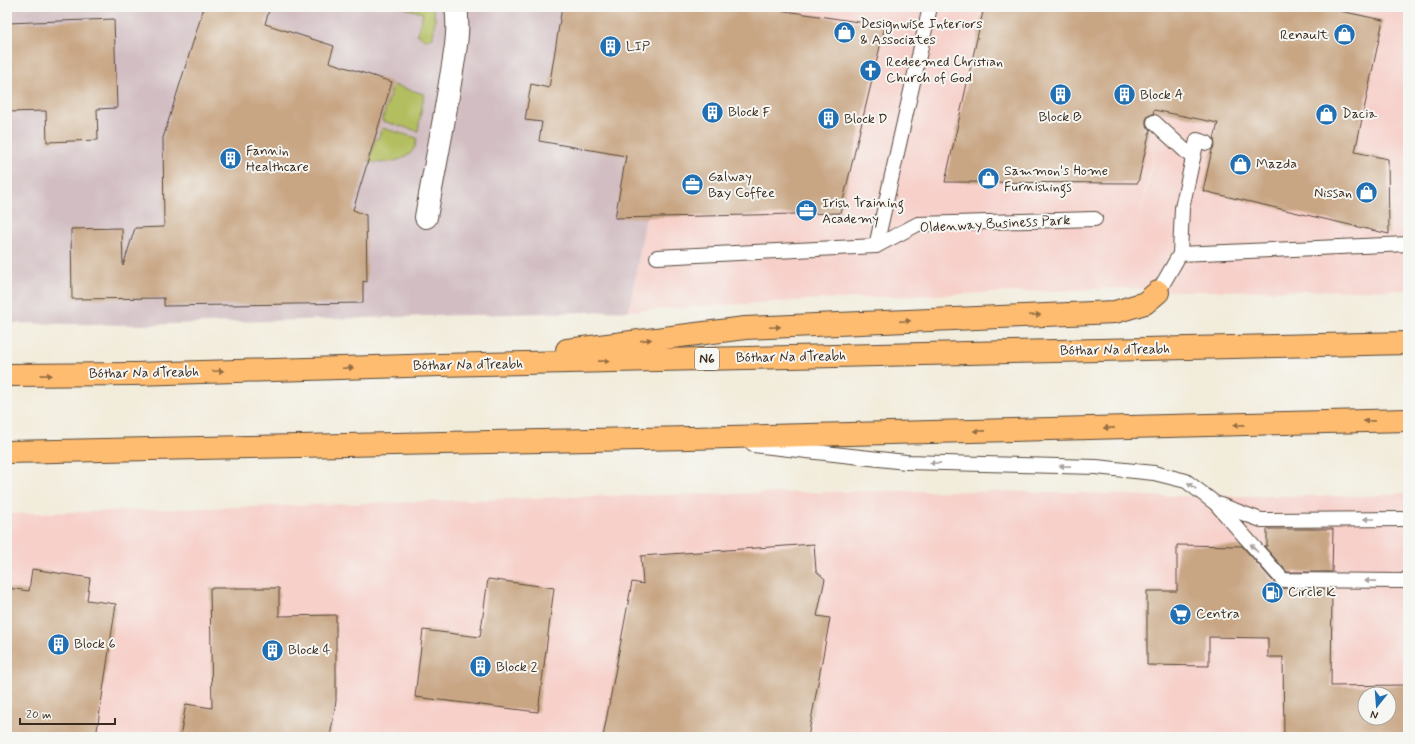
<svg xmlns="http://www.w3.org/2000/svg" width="1415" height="744" viewBox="0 0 1415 744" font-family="Mynerve,sans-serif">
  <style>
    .built { fill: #f7d0ca; fill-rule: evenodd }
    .industrial { fill: #d2bec2 }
    .green { fill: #b2be5f; stroke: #76743e }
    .building { fill: #c8a583; fill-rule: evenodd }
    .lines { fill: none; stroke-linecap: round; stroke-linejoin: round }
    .service-casing { stroke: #56473a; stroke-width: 16 }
    .minor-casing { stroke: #56473a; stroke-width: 24 }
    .trunk-casing { stroke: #56473a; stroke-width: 24 }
    .service { stroke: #fff; stroke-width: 14 }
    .minor { stroke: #fff; stroke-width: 22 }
    .trunk { stroke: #febc70; stroke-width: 22 }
    .oneway { fill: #936c43 }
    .oneway2 { fill: #a79f9a }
    .labels { text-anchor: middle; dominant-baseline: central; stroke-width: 4; stroke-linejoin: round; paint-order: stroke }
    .shield { fill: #f6f6f2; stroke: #73675e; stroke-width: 1 }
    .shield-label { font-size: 13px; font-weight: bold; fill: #3b2a1e }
    .poi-label { font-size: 14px; fill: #3b2a1e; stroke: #f6f6f2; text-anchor: start }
    .street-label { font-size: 14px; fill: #3b2a1e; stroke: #f6f6f2 }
  </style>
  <rect width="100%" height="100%" fill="#f6f6f2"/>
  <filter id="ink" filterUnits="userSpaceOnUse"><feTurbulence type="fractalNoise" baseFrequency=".025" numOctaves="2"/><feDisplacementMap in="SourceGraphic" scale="8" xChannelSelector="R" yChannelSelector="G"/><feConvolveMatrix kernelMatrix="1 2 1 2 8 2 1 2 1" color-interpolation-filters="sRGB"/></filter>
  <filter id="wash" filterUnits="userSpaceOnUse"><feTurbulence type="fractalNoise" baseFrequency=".012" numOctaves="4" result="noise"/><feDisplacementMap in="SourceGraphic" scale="16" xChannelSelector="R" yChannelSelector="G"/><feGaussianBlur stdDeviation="0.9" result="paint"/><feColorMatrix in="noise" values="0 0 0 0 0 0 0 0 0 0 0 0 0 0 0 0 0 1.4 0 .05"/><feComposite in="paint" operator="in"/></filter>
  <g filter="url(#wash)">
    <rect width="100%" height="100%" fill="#f2ecdb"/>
    <g class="built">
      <path d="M684 7H1408V290L1181 291 1124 288 826 299 629 311ZM1159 128 1152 168 1138 226V225Z"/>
      <path d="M884 491 1068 492 1144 496H1364L1408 493V737H7V514L606 496ZM1365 694H1389V718H1365Z"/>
    </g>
    <polygon class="industrial" points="7,7 684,7 629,311 430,316 142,325 7,323"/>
    <g class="green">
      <polygon points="402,7 433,7 435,19 433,38 424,40 417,34 423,13"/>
      <polygon points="393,85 424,94 418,131 382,121"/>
      <path d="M382 128 417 138C416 141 416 144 415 147 408 162 383 164 369 162L376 138 378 139Z"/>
    </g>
    <g id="blocks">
      <g class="building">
        <polygon points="204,7 270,7 265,24 334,46 329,62 392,82 353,210 366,215 367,282 363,281 363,303 164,306 164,298 72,299 71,229 122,228 123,266 135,228 164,227 163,138"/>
        <polygon points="562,7 759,7 885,26 840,213 615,218 626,156 539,141 542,122 525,120 531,84 549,88"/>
        <polygon points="984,7 1321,7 1383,20 1355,152 1388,159 1389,234 1203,191 1212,150 1215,145 1214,139 1218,123 1154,110 1153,114 1148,116 1146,120 1146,125 1150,130 1138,183 945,182"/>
        <polygon points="114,19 117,108 97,109 98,140 47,142 46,111 7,112 7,23"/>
        <polygon points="1267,529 1333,529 1332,572 1287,572 1264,546 1267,546"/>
        <polygon points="814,544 816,571 825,579 817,616 830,618 808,737 603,737 632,582 643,584 641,556"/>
        <path d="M1177 545 1242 546 1279 588 1332 589 1331 686 1405 685V737H1284L1283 657H1268V638L1209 637V666L1147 665V591H1177ZM1365 694H1389V718H1365Z"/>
        <polygon points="32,569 90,578 87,600 116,604 96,737 7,737 7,588 29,591"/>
        <polygon points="488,579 554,588 538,712 415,697 423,630 480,637"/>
        <polygon points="210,588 279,588 279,616 336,615 336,701 330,737 180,737 186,704 212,708"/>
      </g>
    </g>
  </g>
  <g filter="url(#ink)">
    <use href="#blocks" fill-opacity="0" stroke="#56473a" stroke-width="1"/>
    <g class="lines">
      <defs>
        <g id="service">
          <polyline points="1154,122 1193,158 1182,208 1180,254"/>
          <polyline points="1193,158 1197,140 1207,143"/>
          <polyline points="876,246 930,7"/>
          <polyline points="657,257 876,246 918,224 1095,219"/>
          <polyline points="1158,292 1180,254 1408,244"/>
          <polyline points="753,445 906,462 1096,467 1154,473 1186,481 1215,503 1261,520 1408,519"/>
          <polyline points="1217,505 1283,580 1404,581 1408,578"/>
        </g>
        <path id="minor" d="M426 217C434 172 443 128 450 83 454 58 460 32 456 7"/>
        <g id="trunk">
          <polyline points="567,350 745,328 1115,312 1145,303 1158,292"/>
          <polyline points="7,375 135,374 440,365 1408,343"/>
          <polyline points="7,452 690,438 1408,420"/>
        </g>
      </defs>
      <use href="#service" class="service-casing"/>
      <use href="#minor" class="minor-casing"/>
      <use href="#trunk" class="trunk-casing"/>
      <use href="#service" class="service"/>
      <use href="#minor" class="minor"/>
      <use href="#trunk" class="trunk"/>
    </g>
    <defs><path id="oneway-solid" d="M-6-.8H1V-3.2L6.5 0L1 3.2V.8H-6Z"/></defs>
    <g class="oneway">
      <use href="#oneway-solid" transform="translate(1035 315) rotate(-3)"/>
      <use href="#oneway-solid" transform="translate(905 321) rotate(-3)"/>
      <use href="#oneway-solid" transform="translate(775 327) rotate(-3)"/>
      <use href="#oneway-solid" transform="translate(646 340) rotate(-7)"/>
      <use href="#oneway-solid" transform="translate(604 361) rotate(-1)"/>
      <use href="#oneway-solid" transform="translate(348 368) rotate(-2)"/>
      <use href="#oneway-solid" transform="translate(218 371) rotate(-2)"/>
      <use href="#oneway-solid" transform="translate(46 375) rotate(-1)"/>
      <use href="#oneway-solid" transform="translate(1369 421) rotate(179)"/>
      <use href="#oneway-solid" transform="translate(1239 425) rotate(179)"/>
      <use href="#oneway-solid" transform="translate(1109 428) rotate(179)"/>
      <use href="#oneway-solid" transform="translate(979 431) rotate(179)"/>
    </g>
    <g class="oneway2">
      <use href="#oneway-solid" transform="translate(935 463) rotate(-179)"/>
      <use href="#oneway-solid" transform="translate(1065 466) rotate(-179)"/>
      <use href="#oneway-solid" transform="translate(1192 486) rotate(-143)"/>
      <use href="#oneway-solid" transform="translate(1369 519) rotate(180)"/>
      <use href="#oneway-solid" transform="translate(1254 548) rotate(-132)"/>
      <use href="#oneway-solid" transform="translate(1370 581) rotate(-179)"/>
    </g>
  </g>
  <defs>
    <symbol id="shop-disc" viewBox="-11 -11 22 22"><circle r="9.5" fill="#1f6fb2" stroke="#f6f6f2"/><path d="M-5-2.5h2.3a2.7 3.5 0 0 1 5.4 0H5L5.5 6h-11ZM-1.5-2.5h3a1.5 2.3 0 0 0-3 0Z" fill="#fff"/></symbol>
    <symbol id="building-disc" viewBox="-11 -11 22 22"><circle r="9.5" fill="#1f6fb2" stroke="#f6f6f2"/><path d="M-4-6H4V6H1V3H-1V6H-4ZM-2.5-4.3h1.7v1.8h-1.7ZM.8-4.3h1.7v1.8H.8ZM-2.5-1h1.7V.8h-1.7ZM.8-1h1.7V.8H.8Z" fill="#fff"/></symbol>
    <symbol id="church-disc" viewBox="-11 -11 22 22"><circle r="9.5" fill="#1f6fb2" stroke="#f6f6f2"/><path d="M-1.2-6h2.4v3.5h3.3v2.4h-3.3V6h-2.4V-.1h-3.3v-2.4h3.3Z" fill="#fff"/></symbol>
    <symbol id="office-disc" viewBox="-11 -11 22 22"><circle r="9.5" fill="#1f6fb2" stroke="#f6f6f2"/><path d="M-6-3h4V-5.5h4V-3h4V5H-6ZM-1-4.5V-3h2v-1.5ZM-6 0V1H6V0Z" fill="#fff"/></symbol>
    <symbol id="fuel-disc" viewBox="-11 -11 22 22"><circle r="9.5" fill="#1f6fb2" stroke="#f6f6f2"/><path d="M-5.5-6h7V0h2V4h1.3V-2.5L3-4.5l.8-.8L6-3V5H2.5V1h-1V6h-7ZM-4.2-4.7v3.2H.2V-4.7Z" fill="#fff"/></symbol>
    <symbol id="supermarket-disc" viewBox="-11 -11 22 22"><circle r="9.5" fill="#1f6fb2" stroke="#f6f6f2"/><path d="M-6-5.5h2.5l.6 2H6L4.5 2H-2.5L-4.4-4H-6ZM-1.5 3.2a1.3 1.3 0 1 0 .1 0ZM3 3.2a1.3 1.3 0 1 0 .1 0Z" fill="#fff"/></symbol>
  </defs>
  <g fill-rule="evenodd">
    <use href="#shop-disc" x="832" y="20" width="25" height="25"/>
    <use href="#shop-disc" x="1332" y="22" width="25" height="25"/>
    <use href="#building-disc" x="598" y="34" width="25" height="25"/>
    <use href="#church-disc" x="858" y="58" width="25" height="25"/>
    <use href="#building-disc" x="1048" y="82" width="25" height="25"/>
    <use href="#building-disc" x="1112" y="82" width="25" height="25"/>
    <use href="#building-disc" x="700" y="100" width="25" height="25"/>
    <use href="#shop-disc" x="1314" y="102" width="25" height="25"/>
    <use href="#building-disc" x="816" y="106" width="25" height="25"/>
    <use href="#building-disc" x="218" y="146" width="25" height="25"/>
    <use href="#shop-disc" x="1228" y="152" width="25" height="25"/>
    <use href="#shop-disc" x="976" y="166" width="25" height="25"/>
    <use href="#office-disc" x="680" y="172" width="25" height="25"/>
    <use href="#shop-disc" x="1354" y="180" width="25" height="25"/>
    <use href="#office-disc" x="794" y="198" width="25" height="25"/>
    <use href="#fuel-disc" x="1260" y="580" width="25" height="25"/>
    <use href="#supermarket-disc" x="1168" y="602" width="25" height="25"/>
    <use href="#building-disc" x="46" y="632" width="25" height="25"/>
    <use href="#building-disc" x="260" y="638" width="25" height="25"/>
    <use href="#building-disc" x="468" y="654" width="25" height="25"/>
  </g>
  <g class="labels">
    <rect class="shield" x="695" y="348" width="24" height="22" rx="3"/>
    <g class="shield-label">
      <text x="707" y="359">N6</text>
    </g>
    <g class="poi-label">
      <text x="860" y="24">Designwise Interiors<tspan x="860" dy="16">&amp; Associates</tspan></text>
      <text x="1328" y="35" text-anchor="end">Renault</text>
      <text x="626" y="46">LIP</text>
      <text x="886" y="62">Redeemed Christian<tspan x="886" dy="16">Church of God</tspan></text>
      <text x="1140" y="95">Block A</text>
      <text x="728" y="112">Block F</text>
      <text x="1342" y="114">Dacia</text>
      <text x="1060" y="117" text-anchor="middle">Block B</text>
      <text x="844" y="119">Block D</text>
      <text x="246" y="151">Fannin<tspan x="246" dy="16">Healthcare</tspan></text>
      <text x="1256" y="164">Mazda</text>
      <text x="1004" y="171">Sammon's Home<tspan x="1004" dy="16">Furnishings</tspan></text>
      <text x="708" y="177">Galway<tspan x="708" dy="16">Bay Coffee</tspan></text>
      <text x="1352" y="193" text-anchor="end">Nissan</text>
      <text x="822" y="203">Irish Training<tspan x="822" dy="16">Academy</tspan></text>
      <text x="1288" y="592">Circle K</text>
      <text x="1196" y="614">Centra</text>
      <text x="74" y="644">Block 6</text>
      <text x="288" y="650">Block 4</text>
      <text x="496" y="667">Block 2</text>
    </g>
    <g class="street-label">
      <text transform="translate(995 224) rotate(-3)">Oldenway Business Park</text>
      <text transform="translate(1115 350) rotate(-1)">Bóthar Na dTreabh</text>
      <text transform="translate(791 357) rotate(-1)">Bóthar Na dTreabh</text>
      <text transform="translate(468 365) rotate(-1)">Bóthar Na dTreabh</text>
      <text transform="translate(144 373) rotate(-1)">Bóthar Na dTreabh</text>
    </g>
  </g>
  <rect width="1415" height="744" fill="none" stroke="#f6f6f2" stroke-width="24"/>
  <g transform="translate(1377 706) rotate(197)"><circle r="19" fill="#f6f6f2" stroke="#aba49d"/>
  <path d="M0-3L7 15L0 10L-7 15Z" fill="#1f6fb2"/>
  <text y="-6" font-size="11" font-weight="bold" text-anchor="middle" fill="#3b2a1e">N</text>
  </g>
  <path d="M20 718v6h95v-6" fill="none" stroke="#3b2a1e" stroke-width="2"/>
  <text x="26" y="718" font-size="12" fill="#3b2a1e" stroke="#f6f6f2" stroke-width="3" paint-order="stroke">20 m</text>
</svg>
